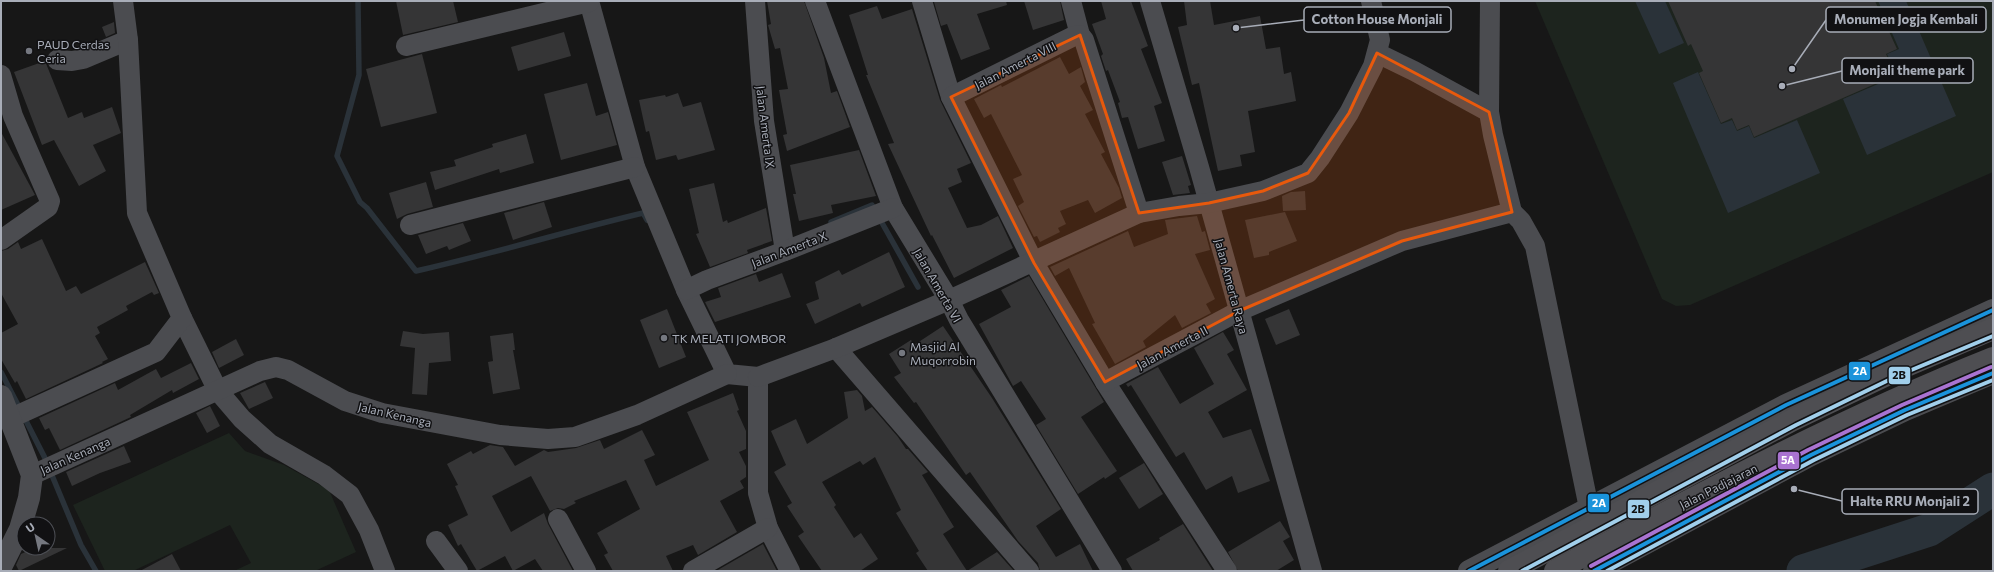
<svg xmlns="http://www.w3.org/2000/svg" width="1994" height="572" viewBox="0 0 1994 572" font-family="Commissioner,sans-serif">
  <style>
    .green { fill: #1d241e }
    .water { fill: #2a3239 }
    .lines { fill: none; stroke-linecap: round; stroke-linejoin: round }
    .stream { stroke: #2a3239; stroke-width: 5.5 }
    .river { stroke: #2a3239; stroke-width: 33 }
    .building { fill: #353536 }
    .minor { stroke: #4b4c50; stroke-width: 20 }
    .tertiary { stroke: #4b4c50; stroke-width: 22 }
    .trunk { stroke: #4e4e52; stroke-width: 22 }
    .bus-1-casing { stroke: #111113; stroke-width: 7 }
    .bus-2-casing { stroke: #111113; stroke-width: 7 }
    .bus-3-casing { stroke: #111113; stroke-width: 7 }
    .bus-1 { stroke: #1a93db; stroke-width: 4 }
    .bus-2 { stroke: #a1cfeb; stroke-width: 4 }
    .bus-3 { stroke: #a973d1; stroke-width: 4 }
    .marked { fill: #e8590c; fill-opacity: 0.2; stroke: #e8590c; stroke-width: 3; stroke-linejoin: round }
    .poi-dot { fill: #757880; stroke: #111113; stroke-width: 1.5 }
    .labels { text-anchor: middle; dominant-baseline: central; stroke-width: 3; stroke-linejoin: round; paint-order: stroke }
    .poi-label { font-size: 12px; fill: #a8adb8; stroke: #111113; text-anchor: start }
    .street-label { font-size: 12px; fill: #a8adb8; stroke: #111113 }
    .leader { fill: none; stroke: #a8adb8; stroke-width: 1.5 }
    .callout-dot { fill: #a8adb8; stroke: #111113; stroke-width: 1.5 }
    .callout { fill: #111113; stroke: #a8adb8; stroke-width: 1.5 }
    .callout-label { font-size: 13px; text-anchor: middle; font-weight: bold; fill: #a8adb8 }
    .line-badge { stroke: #111113; stroke-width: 1.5 }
    .badge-label { font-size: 11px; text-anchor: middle; font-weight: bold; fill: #fff }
    .pale-badge-label { font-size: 11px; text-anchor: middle; font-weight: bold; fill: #111 }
  </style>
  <rect width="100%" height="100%" fill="#171717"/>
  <g class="green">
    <polygon points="1535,1 1993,1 1993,172 1690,305 1676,306 1662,299"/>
    <polygon points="229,433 245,451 284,465 329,490 356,552 315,571 234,571 251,563 230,525 133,571 105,571 73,505"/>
  </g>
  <g class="water">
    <polygon points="1635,1 1665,1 1684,43 1659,54"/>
    <polygon points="1878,1 1906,1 1956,116 1867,155 1843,99 1885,81 1881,71 1892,65 1887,54 1899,49"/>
    <polygon points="1698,72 1721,124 1732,120 1737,131 1749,126 1754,138 1797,120 1820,173 1728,213 1673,83"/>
  </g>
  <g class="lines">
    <g class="stream">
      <path d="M358 1 359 75 337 156 360 202 367 208 416 271C492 254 567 231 643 213L647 220"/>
      <polyline points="831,222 872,205 918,287"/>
      <polyline points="1,372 18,405"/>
      <polyline points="24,417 47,462"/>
      <polyline points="51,473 81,545 96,571"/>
    </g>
    <polyline class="river" points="1803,571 1929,530 1993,489"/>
  </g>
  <g class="building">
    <polygon points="396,1 453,1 458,22 403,35"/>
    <polygon points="767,1 804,1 824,58 831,93 837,91 850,127 787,151 783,135 787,134 779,90 788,89 780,48 775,49 768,25 771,24"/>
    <polygon points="937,1 1006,1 1007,5 977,14 990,49 961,60 947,24 941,26 934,2"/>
    <polygon points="1024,1 1060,1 1064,20 1033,30"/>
    <polygon points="1101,1 1131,1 1148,46 1141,49 1162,103 1154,106 1165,141 1138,149 1128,117 1122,118 1118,103 1120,102 1108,70 1106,71 1101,56 1103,54 1092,24 1106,19"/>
    <polygon points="1184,1 1210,1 1214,25 1260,16 1266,49 1280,47 1284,74 1291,72 1296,101 1248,111 1255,152 1240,155 1242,166 1218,171 1199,83 1192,85 1178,27 1187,25"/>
    <polygon points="1668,1 1875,1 1897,49 1886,54 1891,65 1880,70 1884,80 1754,137 1749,125 1737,130 1732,118 1721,123 1699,73 1703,71 1691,44 1688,46"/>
    <polygon points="877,6 882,19 912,9 940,100 971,163 957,169 962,182 948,188 967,228 981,225 998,216 1013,248 954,278 932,235 931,236 888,144 894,143 866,75 868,75 849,15"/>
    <polygon points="114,22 115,33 106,37 102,27"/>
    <polygon points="564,32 571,56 518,71 511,47"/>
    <polygon points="422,54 437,113 381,127 366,69"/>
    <polygon points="1060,57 1069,74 1081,67 1085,82 1080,86 1093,110 1085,114 1105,152 1101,154 1119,188 1122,198 1095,213 1088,200 1060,211 1066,224 1058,228 1060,232 1040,242 1037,236 1034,237 1018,206 1024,202 1013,179 1022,175 991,114 984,118 974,99 1001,85 1002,87"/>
    <polygon points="45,61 68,118 82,112 84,118 112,107 121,133 93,145 106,171 79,186 54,140 42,145 14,72"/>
    <polygon points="587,83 596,116 608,112 617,145 561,160 544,94"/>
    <polygon points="678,93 683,107 701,102 715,150 678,160 676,155 656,160 649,131 646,132 639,100 665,95 666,97"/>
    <polygon points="1,132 35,195 1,210"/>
    <polygon points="526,134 534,163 500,173 499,169 435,190 430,172 456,166 454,160 493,147 492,144"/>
    <polygon points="859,150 876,196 831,205 833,213 799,221 793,194 796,194 790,165"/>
    <polygon points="1182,156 1191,185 1188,186 1190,193 1173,195 1162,162"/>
    <polygon points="426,182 433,207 407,214 397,219 389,193"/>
    <polygon points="714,183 723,222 727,220 728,223 766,208 772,241 747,250 748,253 710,267 696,234 699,233 689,189"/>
    <polygon points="1305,191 1306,210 1283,211 1282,196 1291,192"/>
    <polygon points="544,202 552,227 513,240 504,213"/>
    <polygon points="1285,212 1297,241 1269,252 1269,255 1254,258 1245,220"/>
    <polygon points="1197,216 1202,232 1205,231 1210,250 1195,254 1215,299 1206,304 1211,313 1182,328 1175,315 1143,341 1146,347 1115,364 1092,324 1095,323 1069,268 1055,276 1050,267 1128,231 1134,247 1168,234 1165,220"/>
    <polygon points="463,223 471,241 449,250 447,246 426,254 418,235"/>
    <polygon points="42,239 66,291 76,286 81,294 145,262 159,293 154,295 152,292 126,306 128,310 97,327 100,333 95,336 108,359 102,362 103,363 26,399 17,381 15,383 1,359 1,333 18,324 1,293 1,251 8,249 18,242 21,249"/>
    <polygon points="889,252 905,287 862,307 860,303 815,324 806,304 819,299 815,282 839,270 842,275"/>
    <polygon points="782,273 791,297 715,322 705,302 721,297 718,288 756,274 759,282"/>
    <polygon points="1029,276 1104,402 1081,417 1117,471 1105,479 1104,477 1078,494 1036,425 1046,419 1021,381 1013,386 979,324 1011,307 1001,290"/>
    <polygon points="667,309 686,357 659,368 640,320"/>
    <polygon points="1289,309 1300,335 1276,345 1265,319"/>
    <polygon points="943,326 992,398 1061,509 1036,526 1056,557 1080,544 1093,571 1040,571 1038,563 1018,541 970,472 966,475 916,402 914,403 894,377 901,373 889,354 911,340 914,345"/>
    <polygon points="403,331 423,334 449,332 451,361 429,363 427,395 412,394 415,348 400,346"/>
    <polygon points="1223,332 1234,350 1227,354 1247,390 1208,412 1223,438 1251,429 1270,481 1238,493 1232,476 1206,490 1184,452 1176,457 1131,385 1128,387 1126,384 1158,367 1180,404 1214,384 1194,348"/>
    <polygon points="513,333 515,350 513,350 520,389 493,394 488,362 493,361 490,336"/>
    <polygon points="236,339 244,355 219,368 212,352"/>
    <polygon points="191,363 199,379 173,393 172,390 130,415 131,417 60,450 49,428 45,430 39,418 115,383 118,390 156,369 161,378"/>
    <polygon points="265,382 273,398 249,409 240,393"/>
    <polygon points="857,390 862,396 865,411 872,407 898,437 906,449 908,449 928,472 922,475 954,527 943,534 967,571 997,552 1014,571 928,571 916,553 919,551 896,513 901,510 875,457 863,465 860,461 822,482 836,505 834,507 854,538 861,533 878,559 860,571 822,571 798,536 804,532 787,506 792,503 774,472 786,465 771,431 796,419 807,444 848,418 844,392"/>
    <polygon points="733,393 739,410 737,411 746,431 746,449 739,452 746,466 746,477 740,481 744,488 720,501 737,532 698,555 693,545 666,556 673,571 613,571 604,555 608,553 597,533 640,509 626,480 574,501 576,503 564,509 558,508 550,511 531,476 492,496 511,532 544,513 548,524 573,571 543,571 535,559 513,571 505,556 477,571 461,544 458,546 448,525 468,515 455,486 458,485 447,464 471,451 473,454 490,445 503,447 515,466 544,450 548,452 576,448 600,440 604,449 642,430 655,455 644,460 656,486 709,460 687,412"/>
    <polygon points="210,406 220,426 207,433 196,413"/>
    <polygon points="124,446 131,462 100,473 72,486 66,472"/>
    <polygon points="1144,463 1163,494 1139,509 1119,478"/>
    <polygon points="1280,521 1290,537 1283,541 1294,560 1276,571 1238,571 1228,552"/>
    <polygon points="1183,524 1213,571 1133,571 1126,559 1160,540 1159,538"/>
    <polygon points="763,544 777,571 716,571"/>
    <polygon points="34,548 67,548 19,571 16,565 21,554"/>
    <polygon points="172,554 181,571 140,571"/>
  </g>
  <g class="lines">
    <g class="minor">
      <polyline points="589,1 635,167 686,290 727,374 758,377 758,493 768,528 790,571"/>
      <polyline points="755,1 764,121 785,251"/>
      <polyline points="815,1 893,208 949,300 959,320 1112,571"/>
      <polyline points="922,1 951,97 1034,263 1105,382 1227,571"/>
      <polyline points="1071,1 1080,35 1084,40 1139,213"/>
      <polyline points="1150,1 1199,167 1312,571"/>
      <polyline points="406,46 589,2"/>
      <polyline points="1377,53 1414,71 1489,112 1493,135 1512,212"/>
      <polyline points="57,60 72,61 83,59 128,40"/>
      <polyline points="1,75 13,116 50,201 48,207 1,240"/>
      <polyline points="951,97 1074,36 1080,35"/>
      <polyline points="1489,112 1490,1"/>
      <polyline points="410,225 635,167"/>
      <polyline points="686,290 707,280 785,251 893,208"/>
      <polyline points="182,318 218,391 242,419 270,444 324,475 350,495 369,530 385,571"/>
      <polyline points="836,348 1029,571"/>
      <polyline points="758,377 836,348 949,300 1139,213 1179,206 1209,203 1263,191 1308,173 1320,158 1349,113 1373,66 1380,40 1371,1"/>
      <polyline points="1105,382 1239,311 1402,241 1512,212 1521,221 1535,246 1589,508"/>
      <polyline points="11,418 156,352 182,318 137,213 128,40 123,1"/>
      <polyline points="32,475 260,371 276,367 288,370 345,401 382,413 500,435 548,439 575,437 637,415 727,374"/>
      <polyline points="558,519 586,571"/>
      <polyline points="436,541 458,571"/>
      <polyline points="693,571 768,528"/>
    </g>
    <g class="tertiary">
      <polyline points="1,396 32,475 29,498 20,529 1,567"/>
      <polyline points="1469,571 1786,405 1993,310"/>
      <polyline points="1594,571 1811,455 1905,410 1993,373"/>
    </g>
    <g class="trunk">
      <polyline points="1509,571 1793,420 1895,371 1993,329"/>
      <path d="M1555 571C1698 495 1842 418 1993 358"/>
    </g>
    <defs>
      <g id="bus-1">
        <polyline points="1469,571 1786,405 1993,310"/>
        <polyline points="1594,571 1811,455 1905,410 1993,373"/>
      </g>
      <g id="bus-2">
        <polyline points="1522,571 1796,425 1897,376 1993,336"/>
        <polyline points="1607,571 1814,460 1907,415 1993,380"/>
      </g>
      <polyline id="bus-3" points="1591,566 1808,450 1902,405 1991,367"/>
    </defs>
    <use href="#bus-1" class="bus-1-casing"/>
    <use href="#bus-2" class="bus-2-casing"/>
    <use href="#bus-3" class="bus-3-casing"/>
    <use href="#bus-1" class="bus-1"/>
    <use href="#bus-2" class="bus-2"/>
    <use href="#bus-3" class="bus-3"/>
  </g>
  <path class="marked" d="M1080 35 1139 213 1209 203 1263 191 1308 173 1349 113 1377 53 1489 112 1512 212 1402 241 1239 311 1105 382 1034 263 951 97Z"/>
  <g class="poi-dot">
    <circle cx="29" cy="51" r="4"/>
    <circle cx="664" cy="338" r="4"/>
    <circle cx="902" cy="353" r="4"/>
  </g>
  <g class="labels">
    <g class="poi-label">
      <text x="37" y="44">PAUD Cerdas<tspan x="37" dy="14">Ceria</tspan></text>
      <text x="672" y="338">TK MELATI JOMBOR</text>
      <text x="910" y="346">Masjid Al<tspan x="910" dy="14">Muqorrobin</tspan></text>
    </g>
    <g class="street-label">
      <text transform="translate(1015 65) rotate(-27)">Jalan Amerta VIII</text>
      <text transform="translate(766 127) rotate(83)">Jalan Amerta IX</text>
      <text transform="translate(789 249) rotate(-21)">Jalan Amerta X</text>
      <text transform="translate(938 285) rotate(60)">Jalan Amerta VI</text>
      <text transform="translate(1232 286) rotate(75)">Jalan Amerta Raya</text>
      <text transform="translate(1172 347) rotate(-28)">Jalan Amerta II</text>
      <text transform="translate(395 414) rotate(13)">Jalan Kenanga</text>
      <text transform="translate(75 455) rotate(-24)">Jalan Kenanga</text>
      <text transform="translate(1718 486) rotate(-27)">Jalan Padjajaran</text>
    </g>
  </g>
  <path class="leader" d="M1236 28L1304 20M1792 69L1826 20M1782 86L1842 71M1794 489L1842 501"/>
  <g class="callout-dot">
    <circle cx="1236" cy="28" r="4"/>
    <circle cx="1792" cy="69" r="4"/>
    <circle cx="1782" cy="86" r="4"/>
    <circle cx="1794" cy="489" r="4"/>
  </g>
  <g class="callout">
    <rect x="1304" y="7" width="147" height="25" rx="4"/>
    <rect x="1826" y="7" width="160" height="25" rx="4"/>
    <rect x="1842" y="58" width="131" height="25" rx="4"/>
    <rect x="1842" y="489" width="136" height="25" rx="4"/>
  </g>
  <g class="callout-label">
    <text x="1377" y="24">Cotton House Monjali</text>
    <text x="1906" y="24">Monumen Jogja Kembali</text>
    <text x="1907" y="75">Monjali theme park</text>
    <text x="1910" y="506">Halte RRU Monjali 2</text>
  </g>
  <g class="line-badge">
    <rect x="1848" y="361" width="23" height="20" rx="4" fill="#1a93db"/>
    <rect x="1888" y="366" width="23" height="19" rx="4" fill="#a1cfeb"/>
    <rect x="1777" y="451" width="23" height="19" rx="4" fill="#a973d1"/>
    <rect x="1587" y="493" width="23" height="20" rx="4" fill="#1a93db"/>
    <rect x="1627" y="499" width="23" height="20" rx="4" fill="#a1cfeb"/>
  </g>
  <g class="badge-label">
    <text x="1860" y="375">2A</text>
    <text x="1788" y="464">5A</text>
    <text x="1599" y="507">2A</text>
  </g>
  <g class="pale-badge-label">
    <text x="1899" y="379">2B</text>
    <text x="1638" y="513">2B</text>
  </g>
  <rect width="1994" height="572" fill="none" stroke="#a8adb8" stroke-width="4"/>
  <g transform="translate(36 536) rotate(326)"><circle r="19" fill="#111113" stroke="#4d4f55"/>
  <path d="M0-3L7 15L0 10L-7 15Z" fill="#757880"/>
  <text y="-6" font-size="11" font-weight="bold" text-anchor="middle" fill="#a8adb8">U</text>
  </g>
</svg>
